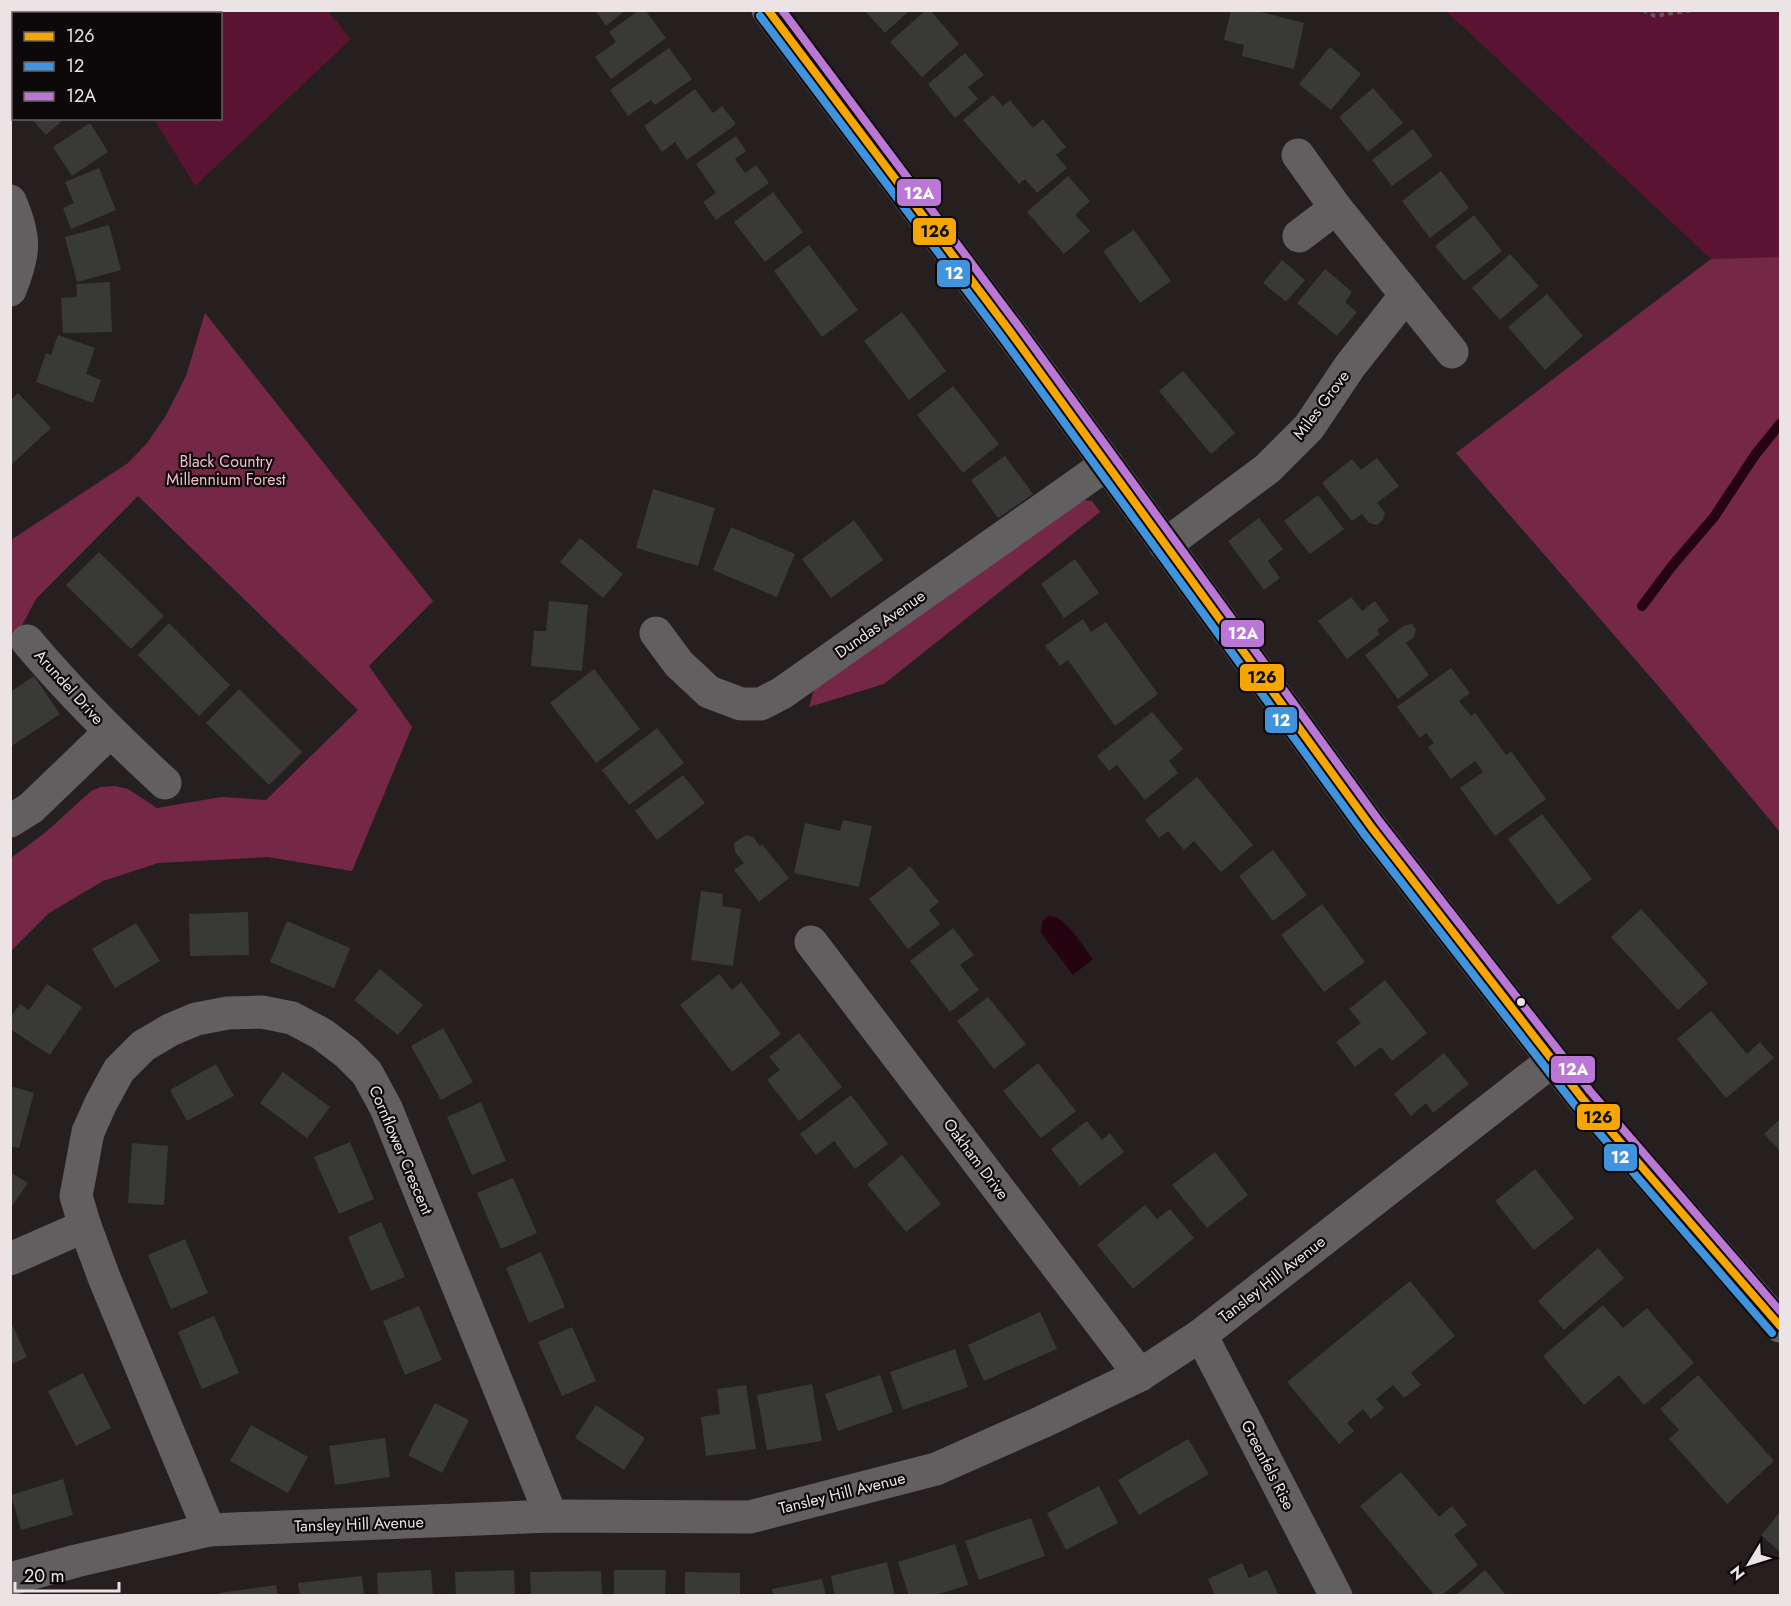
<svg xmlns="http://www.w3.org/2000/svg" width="1791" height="1606" viewBox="0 0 1791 1606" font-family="Jost,sans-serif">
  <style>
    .green { fill: #5a1331 }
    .forest { fill: #752846 }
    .water { fill: #260310 }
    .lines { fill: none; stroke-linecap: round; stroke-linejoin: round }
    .stream { stroke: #260310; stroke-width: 10 }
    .building { fill: #393937 }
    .path { stroke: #5c595a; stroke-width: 4; stroke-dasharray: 4.5 4.5; stroke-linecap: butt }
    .minor { stroke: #625f60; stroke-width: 33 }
    .tertiary { stroke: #625f60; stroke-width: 33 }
    .bus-1-casing { stroke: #0d0809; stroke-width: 12 }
    .bus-2-casing { stroke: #0d0809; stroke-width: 12 }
    .bus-3-casing { stroke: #0d0809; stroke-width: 12 }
    .bus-1 { stroke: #f7a600; stroke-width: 8 }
    .bus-2 { stroke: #4094de; stroke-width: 8 }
    .bus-3 { stroke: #ba77d6; stroke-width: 8 }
    .bus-dot { fill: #ece3e5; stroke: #0d0809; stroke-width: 2 }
    .labels { text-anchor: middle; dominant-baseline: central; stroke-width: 4.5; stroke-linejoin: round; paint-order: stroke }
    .street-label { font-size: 16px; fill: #ece3e5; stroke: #0d0809 }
    .park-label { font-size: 16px; fill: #f3bfce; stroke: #0d0809 }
    .line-badge { stroke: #0d0809; stroke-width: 2 }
    .badge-label { font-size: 16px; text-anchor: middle; font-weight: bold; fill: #fff }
    .pale-badge-label { font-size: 16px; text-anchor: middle; font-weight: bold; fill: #111 }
  </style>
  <rect width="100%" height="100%" fill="#251f20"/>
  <g class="green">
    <polygon points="108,11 157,11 161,13 106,13"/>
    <polygon points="219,11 328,11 351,39 195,186 154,119 220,118 220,14 217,13"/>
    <polygon points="1446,11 1780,11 1780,257 1711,259"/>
  </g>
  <g class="forest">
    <polygon points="1780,257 1780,832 1660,688 1456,453 1711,259"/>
    <polygon points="205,313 433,601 369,666 412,727 352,871 268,857 158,863 103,881 49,913 11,951 11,858 46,832 91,791 101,787 115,786 128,789 157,808 221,797 266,800 358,710 138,496 36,599 12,644 11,644 11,540 128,463 147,443 165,417 186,376"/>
    <polygon points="1083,500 1092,501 1100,512 884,684 809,707 814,689"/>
  </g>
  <path class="water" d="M1049 916C1065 915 1083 947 1093 959L1073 975 1041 933 1042 921Z"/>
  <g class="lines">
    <polyline class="stream" points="1642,606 1672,566 1714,517 1755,455 1780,424"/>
  </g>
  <g class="building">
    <polygon points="595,10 626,10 606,26"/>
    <polygon points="639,10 645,10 666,38 611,79 595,57 616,42 609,32"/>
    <polygon points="864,10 910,10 885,33"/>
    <polygon points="926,10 930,10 959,44 922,77 890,42"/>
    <polygon points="1231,10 1253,10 1304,23 1294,69 1242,56 1244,45 1224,40"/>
    <polygon points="14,44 14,98 10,95 10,47"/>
    <polygon points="1330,47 1361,74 1331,110 1299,84"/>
    <polygon points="669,48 692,79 655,105 651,100 628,116 610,90"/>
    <polygon points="965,53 984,75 968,87 978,99 955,118 928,84"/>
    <polygon points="1373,88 1403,123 1368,152 1339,117"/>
    <polygon points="695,89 713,113 722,106 736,124 687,160 675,142 662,152 644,126"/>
    <polygon points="993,95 1003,106 1010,100 1033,128 1043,119 1066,147 1056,155 1067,168 1037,193 1025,179 1019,184 963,120"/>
    <polygon points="31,118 65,118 46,135"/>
    <polygon points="90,123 108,152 72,176 53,147"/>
    <polygon points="1413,129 1433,156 1392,186 1372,160"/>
    <polygon points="736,136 746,151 735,159 745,173 756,165 769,183 716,220 703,202 716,193 696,164"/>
    <polygon points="99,168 116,210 71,229 63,208 74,203 65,182"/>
    <polygon points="1441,171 1469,208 1430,238 1402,201"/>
    <polygon points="1068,176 1090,201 1075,215 1090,231 1064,254 1027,212"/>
    <polygon points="773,192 803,232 765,262 734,222"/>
    <polygon points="1474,215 1502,251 1464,281 1435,246"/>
    <polygon points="109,225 121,270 77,282 65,237"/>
    <polygon points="1134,230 1171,281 1140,303 1103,251"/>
    <polygon points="809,245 858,310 822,337 774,271"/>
    <polygon points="1510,254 1539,286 1500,320 1472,288"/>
    <polygon points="1282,260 1305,280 1286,302 1263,283"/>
    <polygon points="1325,269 1352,292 1345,302 1357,312 1337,336 1297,303"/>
    <polygon points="110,282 112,332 63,333 61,298 77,297 76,284"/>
    <polygon points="1547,294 1583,336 1545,370 1508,327"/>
    <polygon points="902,312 946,371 909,400 864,341"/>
    <polygon points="58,335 95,348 86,374 101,380 93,403 36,382 46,353 51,355"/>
    <polygon points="1183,371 1235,433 1211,454 1159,391"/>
    <polygon points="953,386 999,444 963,473 917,415"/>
    <polygon points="18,393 51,428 10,466 10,401"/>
    <polygon points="1005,456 1033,494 998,518 971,480"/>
    <polygon points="1377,458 1399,486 1377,503 1385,513 1383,520 1377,525 1369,523 1362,514 1352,521 1322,483 1352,459 1361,470"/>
    <polygon points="653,489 715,508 698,566 636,548"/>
    <polygon points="1318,495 1344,529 1310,554 1284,521"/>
    <polygon points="1259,518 1283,549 1268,561 1280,578 1264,590 1228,541"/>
    <polygon points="854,520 883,560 831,598 802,559"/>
    <polygon points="731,527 795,554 777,597 713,570"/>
    <polygon points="580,538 623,574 603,598 560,562"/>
    <polygon points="99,552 164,616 131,649 66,585"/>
    <polygon points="1075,559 1099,593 1064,618 1041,584"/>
    <polygon points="1351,597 1362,611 1375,601 1389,621 1377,630 1380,634 1347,659 1318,621"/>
    <polygon points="549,601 588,605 582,671 531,666 534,631 546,631"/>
    <polygon points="1083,619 1091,632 1106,622 1158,694 1115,726 1068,660 1060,666 1045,646"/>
    <polygon points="169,623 230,685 199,716 138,655"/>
    <polygon points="1412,624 1416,629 1414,637 1406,643 1429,675 1398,699 1365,655 1405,625"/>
    <polygon points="1451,668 1470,693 1459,701 1471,716 1475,713 1506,755 1511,751 1546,799 1495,836 1460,788 1483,772 1475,761 1451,779 1428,747 1434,743 1426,733 1420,738 1397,707"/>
    <polygon points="594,669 640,729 596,763 550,703"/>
    <polygon points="34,676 60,714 10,747 10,692"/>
    <polygon points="239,689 302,752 269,785 206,723"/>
    <polygon points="1152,712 1183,749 1169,761 1178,773 1145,800 1117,765 1109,771 1097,756"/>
    <polygon points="657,728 684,763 629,805 602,770"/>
    <polygon points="683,775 705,803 657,840 635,811"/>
    <polygon points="1197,777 1253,845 1221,872 1194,841 1184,850 1168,831 1159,838 1145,820"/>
    <polygon points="1542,814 1592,879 1558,905 1508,839"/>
    <polygon points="843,820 872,826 859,887 794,873 805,823 840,831"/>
    <polygon points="746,835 753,837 760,846 762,844 789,878 759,902 734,870 744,863 735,852 734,843"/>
    <polygon points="1273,850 1307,895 1273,921 1239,876"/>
    <polygon points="910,866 939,902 929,910 940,924 908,949 869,899"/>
    <polygon points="701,891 723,894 722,906 741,909 733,966 691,960"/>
    <polygon points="1322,904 1365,962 1324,992 1281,935"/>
    <polygon points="1641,909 1708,983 1678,1010 1611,937"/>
    <polygon points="248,912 249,955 190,956 189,914"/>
    <polygon points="287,921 350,948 334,988 270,962"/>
    <polygon points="136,923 160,961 115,988 92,949"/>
    <polygon points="953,928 974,955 960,965 979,990 950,1012 910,961"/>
    <polygon points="380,969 423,1005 398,1035 354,1000"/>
    <polygon points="719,974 732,990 741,982 781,1034 732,1072 680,1005"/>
    <polygon points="1385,980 1427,1033 1392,1061 1381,1047 1355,1067 1336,1042 1361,1023 1349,1009"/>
    <polygon points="47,984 82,1007 50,1055 10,1029 10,1018 20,1004 29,1010"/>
    <polygon points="988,997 1026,1044 994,1069 957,1021"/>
    <polygon points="1711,1011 1747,1054 1760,1042 1774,1058 1726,1098 1677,1039"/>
    <polygon points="443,1028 473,1082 441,1100 411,1046"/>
    <polygon points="799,1033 842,1087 799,1121 767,1080 780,1070 769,1057"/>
    <polygon points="1444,1053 1469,1084 1433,1113 1426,1103 1411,1116 1394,1094"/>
    <polygon points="1038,1063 1076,1111 1041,1138 1003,1091"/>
    <polygon points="216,1064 234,1096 187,1121 170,1090"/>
    <polygon points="283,1072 330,1107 307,1138 260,1103"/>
    <polygon points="10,1086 34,1093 19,1148 10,1146"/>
    <polygon points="851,1095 888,1144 855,1169 834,1141 816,1155 800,1134"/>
    <polygon points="481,1102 506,1161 472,1175 447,1117"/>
    <polygon points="1780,1119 1780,1151 1764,1134"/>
    <polygon points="1087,1121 1102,1140 1110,1133 1124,1152 1080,1186 1051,1149"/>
    <polygon points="350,1142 374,1199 339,1214 314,1157"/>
    <polygon points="132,1143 168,1146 164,1205 128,1203"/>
    <polygon points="1215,1152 1248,1195 1207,1228 1172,1185"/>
    <polygon points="902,1155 941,1204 906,1232 867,1184"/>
    <polygon points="1535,1169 1574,1218 1534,1250 1495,1201"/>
    <polygon points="10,1172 28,1183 10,1209"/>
    <polygon points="513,1178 537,1233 501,1249 477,1193"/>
    <polygon points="1145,1205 1157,1219 1170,1209 1194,1238 1133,1289 1097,1245"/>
    <polygon points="381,1222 405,1277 371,1291 348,1237"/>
    <polygon points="185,1239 208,1293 171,1309 148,1255"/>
    <polygon points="1598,1248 1624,1278 1564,1330 1538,1301"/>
    <polygon points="541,1252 565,1307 529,1323 506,1268"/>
    <polygon points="1410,1281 1455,1336 1411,1373 1421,1385 1404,1398 1393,1385 1376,1399 1384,1408 1371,1419 1363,1409 1347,1423 1354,1431 1339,1444 1287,1382"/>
    <polygon points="1603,1305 1623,1328 1647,1308 1694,1363 1644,1405 1619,1375 1584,1405 1543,1356"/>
    <polygon points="419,1306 442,1360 405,1375 383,1321"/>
    <polygon points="1040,1312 1057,1349 984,1381 968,1345"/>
    <polygon points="214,1316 239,1373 202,1389 178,1332"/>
    <polygon points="10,1320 27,1357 10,1365"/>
    <polygon points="572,1327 596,1381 562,1396 538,1342"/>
    <polygon points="955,1349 968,1387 903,1410 890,1372"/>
    <polygon points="83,1373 111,1428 76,1446 48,1391"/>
    <polygon points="880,1375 893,1412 838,1431 825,1394"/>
    <polygon points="1698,1375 1774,1461 1727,1504 1669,1439 1679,1430 1660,1409"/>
    <polygon points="812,1384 822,1441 767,1450 757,1395"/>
    <polygon points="746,1385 756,1449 706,1456 701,1417 720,1414 717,1389"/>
    <polygon points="435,1403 469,1420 442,1473 408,1455"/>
    <polygon points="596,1405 645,1438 624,1470 575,1438"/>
    <polygon points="251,1425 308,1457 288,1493 230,1461"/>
    <polygon points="385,1438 390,1477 335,1485 329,1446"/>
    <polygon points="1188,1439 1209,1474 1139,1515 1118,1480"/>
    <polygon points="1401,1472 1439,1517 1452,1506 1467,1525 1454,1535 1478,1565 1441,1596 1435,1596 1360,1506"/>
    <polygon points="63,1479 73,1515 21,1530 11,1495"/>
    <polygon points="1099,1486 1118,1523 1066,1550 1047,1513"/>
    <polygon points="1780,1512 1780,1552 1761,1535"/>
    <polygon points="1031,1518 1045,1556 979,1580 965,1541"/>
    <polygon points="955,1544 968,1585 932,1596 909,1596 898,1562"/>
    <polygon points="887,1562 895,1596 835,1596 831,1576"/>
    <polygon points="1242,1563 1249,1578 1267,1570 1279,1596 1215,1596 1208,1579"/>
    <polygon points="431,1570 433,1596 378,1596 377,1573"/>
    <polygon points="514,1570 515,1596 456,1596 455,1572"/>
    <polygon points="614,1570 666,1570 665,1596 614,1596"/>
    <polygon points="1485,1570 1507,1596 1455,1596"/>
    <polygon points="601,1571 602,1596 531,1596 530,1572"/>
    <polygon points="685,1572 740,1573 740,1596 685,1596"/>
    <polygon points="362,1576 364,1596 300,1596 298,1583"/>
    <polygon points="822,1579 826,1596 773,1596 772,1589"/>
    <polygon points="276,1585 278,1596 221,1596 220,1593"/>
  </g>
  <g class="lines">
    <polyline class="path" points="1643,10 1655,16 1692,10"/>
    <g class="minor">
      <polyline points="1298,155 1336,208 1452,352"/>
      <path d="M10 201C26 238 25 253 10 290"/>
      <polyline points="1299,236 1336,208"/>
      <polyline points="1165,545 1267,469 1309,427 1350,366 1406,295"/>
      <polyline points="656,633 679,664 709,692 741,704 761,704 782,693 1107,464"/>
      <path d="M27 641C70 692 116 738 165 783"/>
      <polyline points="10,821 31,808 110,732"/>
      <polyline points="811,942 1140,1375"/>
      <polyline points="10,1259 85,1226"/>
      <polyline points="1201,1335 1336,1596"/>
      <polyline points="209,1530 105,1280 85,1226 76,1196 88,1132 101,1103 119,1070 143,1046 170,1030 196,1019 228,1013 262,1012 292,1018 322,1034 347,1053 367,1073 386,1108 551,1516"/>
      <polyline points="10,1579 76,1561 209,1530 551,1516 750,1517 936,1469 1042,1422 1140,1375 1201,1335 1552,1061"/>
    </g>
    <polyline class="tertiary" points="768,10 1012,334 1372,828 1582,1098 1780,1326"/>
    <defs>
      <polyline id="bus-1" points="768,10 1012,334 1372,828 1582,1098 1780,1326"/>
      <polyline id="bus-2" points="760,16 1004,340 1364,834 1574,1104 1772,1333"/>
      <polyline id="bus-3" points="782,10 1020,328 1380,822 1590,1091 1780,1311"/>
    </defs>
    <use href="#bus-1" class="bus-1-casing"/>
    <use href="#bus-2" class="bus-2-casing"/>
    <use href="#bus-3" class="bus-3-casing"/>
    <use href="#bus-1" class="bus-1"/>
    <use href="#bus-2" class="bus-2"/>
    <use href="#bus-3" class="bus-3"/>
  </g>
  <circle class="bus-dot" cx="1521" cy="1002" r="5"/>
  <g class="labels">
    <g class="street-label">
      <text transform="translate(1321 405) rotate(-53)">Miles Grove</text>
      <text transform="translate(880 624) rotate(-35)">Dundas Avenue</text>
      <text transform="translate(69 687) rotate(48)">Arundel Drive</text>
      <text transform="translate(401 1150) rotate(67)">Cornflower Crescent</text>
      <text transform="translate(976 1159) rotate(53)">Oakham Drive</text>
      <text transform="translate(1272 1279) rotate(-38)">Tansley Hill Avenue</text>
      <text transform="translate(1268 1465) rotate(63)">Greenfels Rise</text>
      <text transform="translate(842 1493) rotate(-14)">Tansley Hill Avenue</text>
      <text transform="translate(359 1524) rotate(-2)">Tansley Hill Avenue</text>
    </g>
    <g class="park-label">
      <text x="226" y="461">Black Country<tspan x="226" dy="18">Millennium Forest</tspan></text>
    </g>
  </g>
  <g class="line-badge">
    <rect x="896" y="178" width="46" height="29" rx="6" fill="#ba77d6"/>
    <rect x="912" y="217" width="45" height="29" rx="6" fill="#f7a600"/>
    <rect x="936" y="259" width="35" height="29" rx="6" fill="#4094de"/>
    <rect x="1220" y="619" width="45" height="29" rx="6" fill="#ba77d6"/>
    <rect x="1239" y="663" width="46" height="29" rx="6" fill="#f7a600"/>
    <rect x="1264" y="706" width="34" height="28" rx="6" fill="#4094de"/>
    <rect x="1550" y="1055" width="46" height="29" rx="6" fill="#ba77d6"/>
    <rect x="1576" y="1103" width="45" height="28" rx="6" fill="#f7a600"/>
    <rect x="1603" y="1143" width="35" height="29" rx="6" fill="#4094de"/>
  </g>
  <g class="badge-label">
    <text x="919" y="199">12A</text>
    <text x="954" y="279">12</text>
    <text x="1243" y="639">12A</text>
    <text x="1281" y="726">12</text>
    <text x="1573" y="1075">12A</text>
    <text x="1620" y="1163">12</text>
  </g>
  <g class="pale-badge-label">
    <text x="935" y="237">126</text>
    <text x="1262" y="683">126</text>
    <text x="1598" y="1123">126</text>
  </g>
  <rect width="1791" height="1606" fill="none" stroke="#ece3e5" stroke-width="24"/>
  <rect x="12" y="12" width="210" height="108" fill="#0d0809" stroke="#666061" stroke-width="1.5"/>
  <rect x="24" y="32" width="30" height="9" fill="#f7a600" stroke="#666061" stroke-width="1.5"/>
  <text x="66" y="42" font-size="18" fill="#ece3e5">126</text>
  <rect x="24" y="62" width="30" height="9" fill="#4094de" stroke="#666061" stroke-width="1.5"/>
  <text x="66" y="72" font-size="18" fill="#ece3e5">12</text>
  <rect x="24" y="92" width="30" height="9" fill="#ba77d6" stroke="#666061" stroke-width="1.5"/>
  <text x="66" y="102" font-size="18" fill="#ece3e5">12A</text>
  <g transform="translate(1749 1564) rotate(232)" stroke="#0d0809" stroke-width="4.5" paint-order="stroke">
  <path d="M0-4.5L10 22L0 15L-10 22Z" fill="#ece3e5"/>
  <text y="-9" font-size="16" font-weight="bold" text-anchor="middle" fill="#ece3e5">N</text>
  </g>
  <path d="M15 1582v9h104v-9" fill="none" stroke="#ece3e5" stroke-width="3"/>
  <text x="24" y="1582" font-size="18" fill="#ece3e5" stroke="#0d0809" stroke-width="4.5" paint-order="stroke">20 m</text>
</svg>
